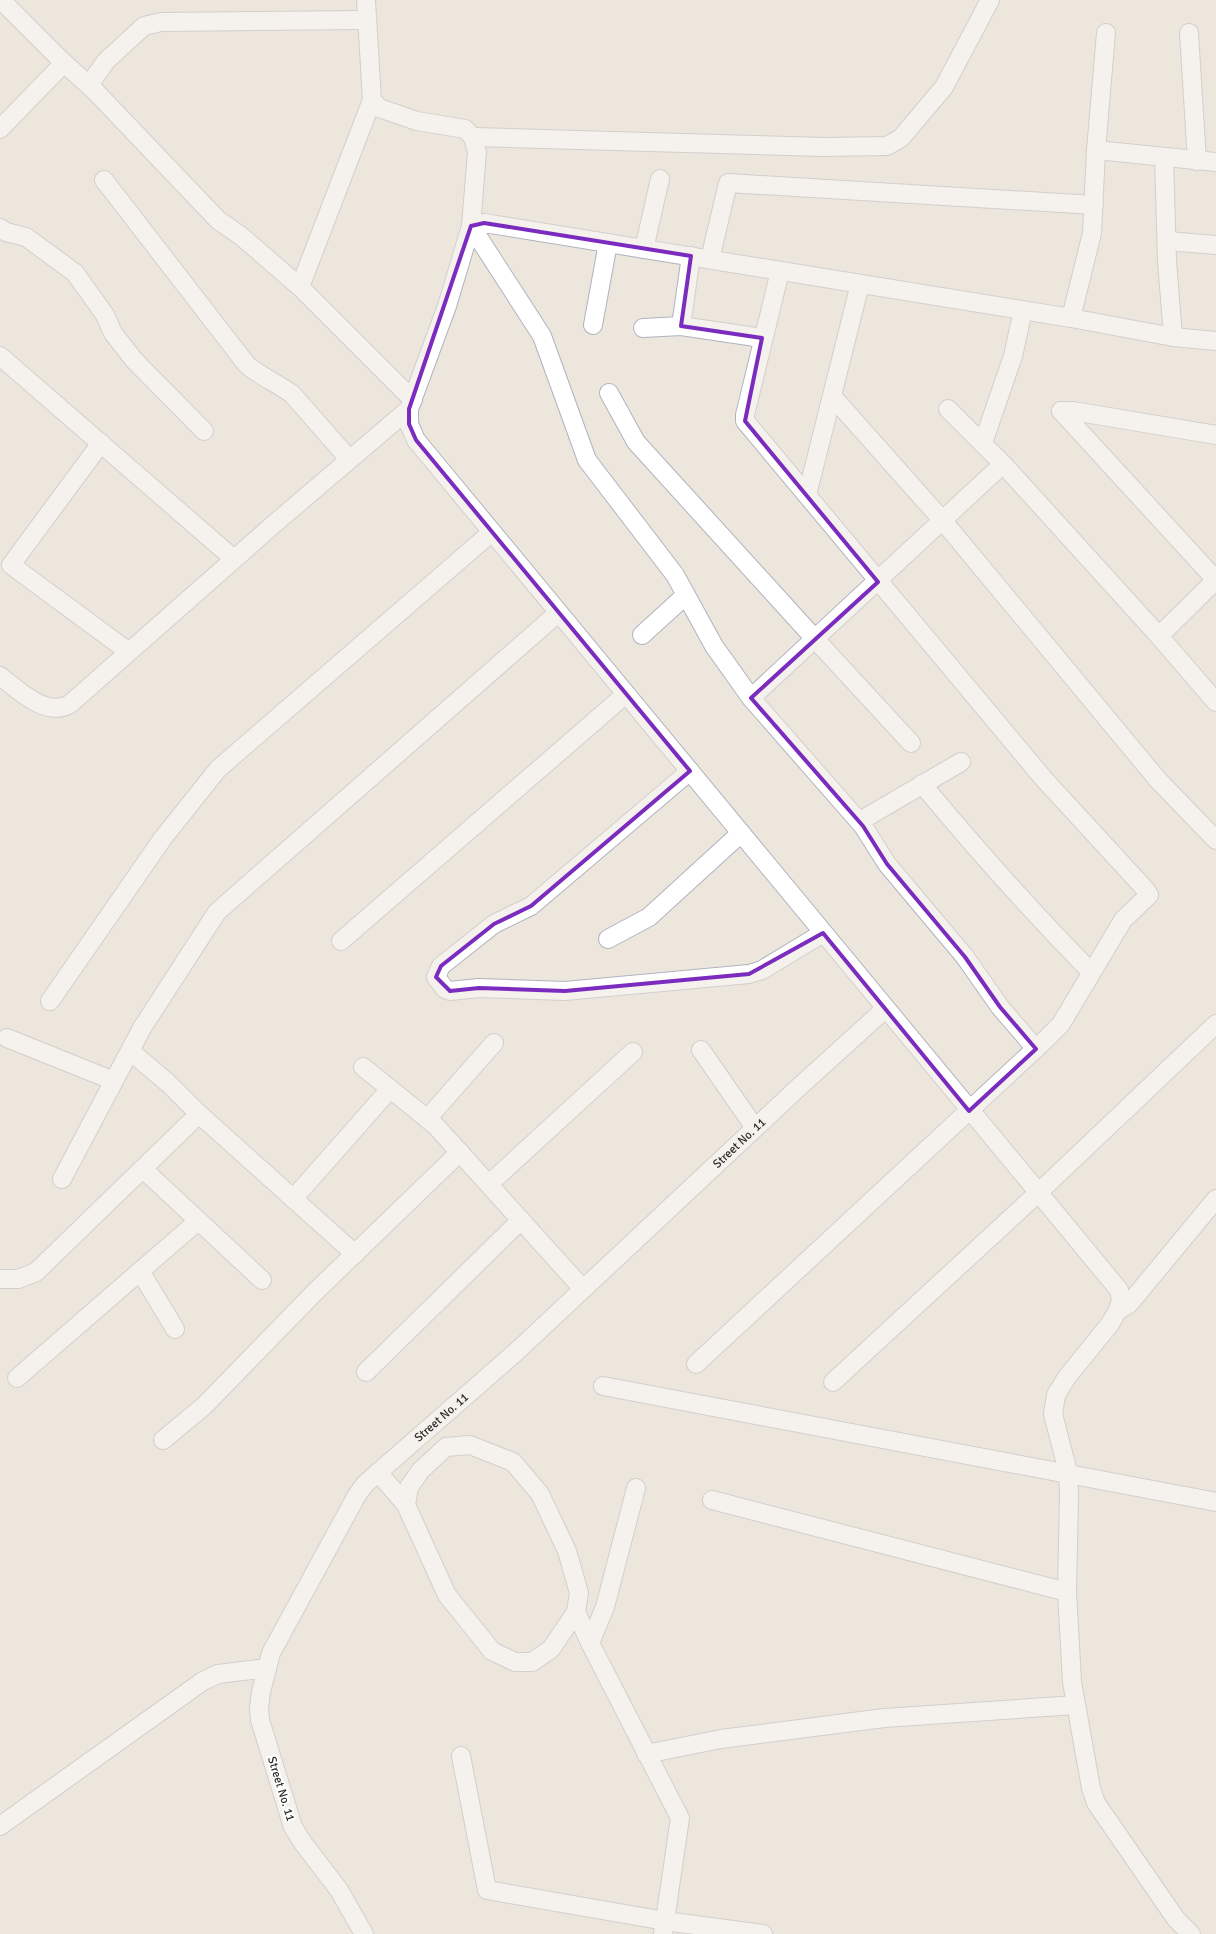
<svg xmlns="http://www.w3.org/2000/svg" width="1216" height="1934" viewBox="0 0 1216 1934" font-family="Signika,sans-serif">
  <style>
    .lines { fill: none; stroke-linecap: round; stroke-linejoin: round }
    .minor-casing { stroke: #b1b3be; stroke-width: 20 }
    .minor { stroke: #fff; stroke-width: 18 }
    .marked { fill: none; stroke: #7b2cbf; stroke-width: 4; stroke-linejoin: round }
    .labels { text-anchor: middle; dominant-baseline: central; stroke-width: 4; stroke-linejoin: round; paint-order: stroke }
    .street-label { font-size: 12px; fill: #2b2b2b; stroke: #fff }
  </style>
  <rect width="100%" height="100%" fill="#ece6dd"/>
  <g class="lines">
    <defs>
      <g id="minor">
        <polyline points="1,0 64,63 94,90 218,220 241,236 300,287"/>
        <polyline points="366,0 372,100 379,108 417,121 465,129 473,137 477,152 471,226 447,306 409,409 409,424 416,440 1119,1290 1121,1300 1118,1310 1110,1324 1067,1377 1056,1395 1053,1414 1068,1472 1069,1495 1067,1592 1072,1682 1091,1788 1096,1803 1176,1919 1191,1934"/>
        <polyline points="1189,33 1197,161"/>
        <polyline points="89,85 106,61 144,26 161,22 367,20"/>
        <polyline points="372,100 300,287 413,400"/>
        <polyline points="0,129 64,63"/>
        <polyline points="473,137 824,147 887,146 901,138 944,87 990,0"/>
        <polyline points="1096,150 1216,162"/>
        <polyline points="1164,157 1167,261 1173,337"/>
        <path d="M104 180 247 365C261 377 277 383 292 394L349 459"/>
        <polyline points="0,228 6,232 26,237 75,273 105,315 113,333 134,360 204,431"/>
        <polyline points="1167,241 1216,245"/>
        <polyline points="644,249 660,179"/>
        <polyline points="710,259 728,183 1094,205"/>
        <polyline points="1071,318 1092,233 1096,150 1106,33"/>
        <polyline points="593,325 608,243"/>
        <polyline points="681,326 691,256"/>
        <polyline points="643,328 681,326 762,338"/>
        <polyline points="0,356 234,559"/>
        <polyline points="609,393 636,442 815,639 911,743"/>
        <polyline points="832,396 943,521 1158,780 1216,840"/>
        <polyline points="948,409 1003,464 1159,636 1216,702"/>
        <polyline points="1061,411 1216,580"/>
        <polyline points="1061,411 1073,411 1216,435"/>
        <polyline points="101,443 11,565 129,652"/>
        <polyline points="983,443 1013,356 1023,310"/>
        <polyline points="807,495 860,284"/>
        <polyline points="642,635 686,595"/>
        <polyline points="1159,636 1216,580"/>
        <path d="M0 676C18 690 46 718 70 704L274 524 409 409"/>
        <polyline points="751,698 1003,464"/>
        <polyline points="690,771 531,906 494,924 441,966 436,977 445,989 450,991 479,988 565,991 749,974 762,970 823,933"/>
        <path d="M922 784C976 849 1032 912 1091 972"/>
        <polyline points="860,821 961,762"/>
        <polyline points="608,939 649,917 741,833"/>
        <polyline points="341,941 626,694"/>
        <polyline points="50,1001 163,838 218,769 492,532"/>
        <polyline points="7,1038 114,1081"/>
        <polyline points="1036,1049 1000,1007 965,957 887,864 863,826 751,698 714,646 675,575 587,460 542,336 471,226 484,223 1071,318 1173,337 1216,341"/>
        <polyline points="701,1050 755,1128"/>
        <polyline points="130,1051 168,1083 199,1114 355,1254"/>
        <polyline points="363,1067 435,1125 583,1289"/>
        <polyline points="427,1119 494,1043"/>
        <polyline points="143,1169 262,1280"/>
        <polyline points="62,1179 142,1028 217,912 558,613"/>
        <polyline points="489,1184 633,1052"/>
        <polyline points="293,1199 390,1089"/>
        <polyline points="140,1271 175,1329"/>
        <polyline points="0,1279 18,1279 36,1272 199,1114"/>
        <polyline points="1118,1310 1129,1304 1216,1199"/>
        <polyline points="696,1364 1044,1041 1061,1024 1123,920 1149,895 1145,889 1043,778 745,421 745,415 780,271"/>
        <polyline points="366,1372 521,1220"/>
        <polyline points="17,1378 198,1221"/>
        <polyline points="833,1382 1038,1193 1216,1024"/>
        <polyline points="603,1386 1216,1502"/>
        <polyline points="163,1440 204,1406 315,1292 460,1152"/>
        <polyline points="378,1472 406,1505 447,1595 492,1651 515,1662 532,1662 551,1649 576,1612 579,1593 567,1551 540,1494 513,1462 470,1445 446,1447 421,1470 409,1487 406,1505"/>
        <polyline points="712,1500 1067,1592"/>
        <polyline points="576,1612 590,1643 680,1818 663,1934"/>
        <polyline points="590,1643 605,1607 636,1488"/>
        <polyline points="646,1754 721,1739 884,1718 1076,1705"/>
        <polyline points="461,1756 487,1890 665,1921 763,1934"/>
        <polyline points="0,1826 203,1681 218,1674 267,1668"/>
        <path id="s1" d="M364 1934 339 1890 303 1843 293 1827 260 1720 259 1708 261 1692 271 1653 357 1495 365 1484 516 1352 799 1087 885 1009"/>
      </g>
    </defs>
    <use href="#minor" class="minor-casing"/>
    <use href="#minor" class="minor"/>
  </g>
  <path d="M0 0H1216V1934H0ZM484 223 691 256 681 326 762 338 745 421 878 582 751 698 863 826 887 864 965 957 1000 1007 1036 1049 969 1111 823 933 749 974 565 991 479 988 450 991 436 977 441 966 494 924 531 906 690 771 416 440 409 424V409L471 226Z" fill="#ece6dd" fill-opacity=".55" fill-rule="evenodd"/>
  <path class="marked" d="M484 223 691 256 681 326 762 338 745 421 878 582 751 698 863 826 887 864 965 957 1000 1007 1036 1049 969 1111 823 933 749 974 565 991 479 988 450 991 436 977 441 966 494 924 531 906 690 771 416 440 409 424V409L471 226Z"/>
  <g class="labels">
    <g class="street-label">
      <text stroke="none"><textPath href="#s1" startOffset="1009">Street No. 11</textPath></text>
      <text stroke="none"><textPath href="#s1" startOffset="604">Street No. 11</textPath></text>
      <text transform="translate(281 1789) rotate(73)">Street No. 11</text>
    </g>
  </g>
</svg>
